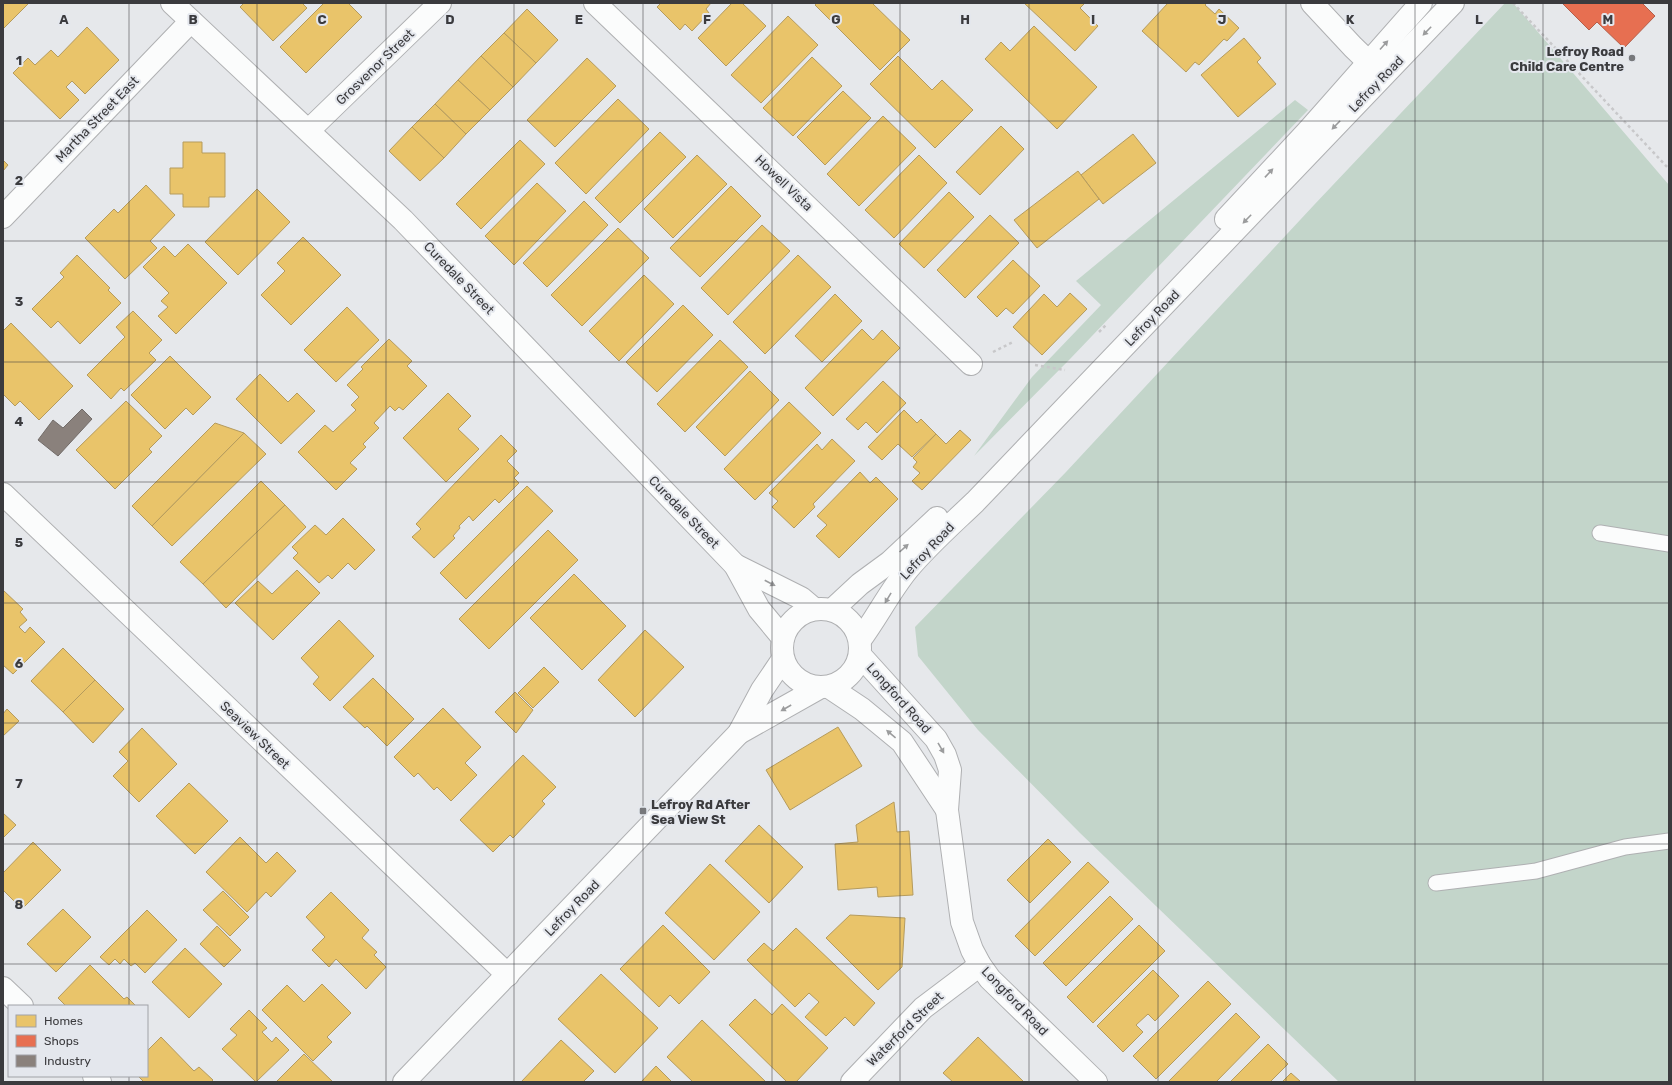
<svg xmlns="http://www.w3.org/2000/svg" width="1672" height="1085" viewBox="0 0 1672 1085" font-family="Rubik,sans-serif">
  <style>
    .green { fill: #c3d5ca }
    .homes { fill: #e9c46a; stroke: #b59b5d }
    .shops { fill: #e76f51; stroke: #b35f4b }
    .industry { fill: #8a817c; stroke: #726c69 }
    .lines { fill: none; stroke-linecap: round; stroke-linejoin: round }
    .service-casing { stroke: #afb0b2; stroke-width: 17 }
    .minor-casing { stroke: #afb0b2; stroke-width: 24 }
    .tertiary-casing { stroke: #afb0b2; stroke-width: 24 }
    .path { stroke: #c8c8ca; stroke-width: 2.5; stroke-dasharray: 3 3; stroke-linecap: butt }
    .service { stroke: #fbfcfc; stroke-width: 15 }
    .minor { stroke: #fbfcfc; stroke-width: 22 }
    .tertiary { stroke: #fbfcfc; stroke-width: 22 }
    .oneway { fill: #9b9c9d }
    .grid { fill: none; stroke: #3b3b3e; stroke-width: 1; stroke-opacity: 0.55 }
    .poi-dot { fill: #77787b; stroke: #e4e7ed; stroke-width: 1.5 }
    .labels { text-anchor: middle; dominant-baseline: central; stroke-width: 4; stroke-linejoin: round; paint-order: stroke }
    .poi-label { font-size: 13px; font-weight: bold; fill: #3b3b3e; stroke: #e4e7ed; text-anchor: end }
    .street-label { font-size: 13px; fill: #3b3b3e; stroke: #e4e7ed }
    .grid-label { font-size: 13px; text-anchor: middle; font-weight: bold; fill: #3b3b3e; stroke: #e4e7ed; stroke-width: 4; stroke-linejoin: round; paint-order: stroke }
  </style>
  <rect width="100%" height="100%" fill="#e6e8eb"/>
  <g class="green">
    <polygon points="1505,3 1513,3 1669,185 1669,1082 1339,1082 1080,833 978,730 918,656 915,627 1066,472 1314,205"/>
    <polygon points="1295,100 1308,110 1070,359 974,456 1032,377 1101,305 1076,281"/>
  </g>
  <g class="homes">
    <polygon points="3,3 29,3 3,29"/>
    <polygon points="244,3 302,3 307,8 273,41 240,7"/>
    <polygon points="324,3 348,3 362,17 306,73 280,47"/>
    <polygon points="661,3 711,3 706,9 709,13 692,31 685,24 680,30 657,7"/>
    <polygon points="732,3 742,3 766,26 726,66 698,38"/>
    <polygon points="817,3 872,3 910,40 880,70 815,5"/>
    <polygon points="1024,3 1085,3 1080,8 1098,26 1075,51"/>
    <polygon points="1168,3 1207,3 1205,5 1215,14 1219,9 1239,28 1227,41 1224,39 1199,65 1195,62 1186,72 1142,31"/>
    <polygon points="527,9 558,40 536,63 504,33"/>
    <polygon points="788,16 818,45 761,103 731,75"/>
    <polygon points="1034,26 1097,87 1057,129 985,59 1001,42 1010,51"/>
    <polygon points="87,27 119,60 85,94 72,81 66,87 79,100 60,119 13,73 28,58 35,65 51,50 58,57"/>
    <polygon points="504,33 536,63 513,87 481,56"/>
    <polygon points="1244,38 1261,58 1257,62 1276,84 1238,117 1201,75"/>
    <polygon points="481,56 513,87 490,110 458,80"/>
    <polygon points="898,56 932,90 942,80 973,110 935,148 870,84"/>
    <polygon points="812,57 842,86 793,136 763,108"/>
    <polygon points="587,58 616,86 555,147 527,120"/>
    <polygon points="458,80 490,110 466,134 435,104"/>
    <polygon points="843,91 871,118 825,165 797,137"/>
    <polygon points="618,99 649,129 586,194 555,163"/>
    <polygon points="435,104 466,134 444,158 412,127"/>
    <polygon points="883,116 916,148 859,206 827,174"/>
    <polygon points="1001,126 1024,149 980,195 956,172"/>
    <polygon points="412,127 444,158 420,181 389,151"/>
    <polygon points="660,132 686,157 620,223 595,198"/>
    <polygon points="1133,134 1156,163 1103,204 1081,175"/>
    <polygon points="520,140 545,164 481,229 456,204"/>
    <polygon points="183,142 202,142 202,153 225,153 225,197 209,197 209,207 183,207 183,194 170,194 170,168 183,168"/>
    <polygon points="697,155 727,184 673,238 644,209"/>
    <polygon points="919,155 947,183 894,238 865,210"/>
    <polygon points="3,160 8,165 3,171"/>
    <polygon points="1078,171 1099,199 1037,248 1014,220"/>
    <polygon points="537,183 566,211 514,265 485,236"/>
    <polygon points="146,185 175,215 150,241 157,248 125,279 85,238 114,209 118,213"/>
    <polygon points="731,186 761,216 700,277 670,248"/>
    <polygon points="257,189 290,222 238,275 205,242"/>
    <polygon points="949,192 974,217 924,268 899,244"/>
    <polygon points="584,201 608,225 547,287 523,263"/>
    <polygon points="990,215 1019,243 965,298 937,270"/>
    <polygon points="762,225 790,251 728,315 701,288"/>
    <polygon points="618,228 649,258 582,326 551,295"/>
    <polygon points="303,237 341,275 291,325 261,295 285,271 277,263"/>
    <polygon points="188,244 227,283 176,334 158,316 168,307 161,301 169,293 143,267 164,246 175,257"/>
    <polygon points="77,255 110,288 108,290 121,303 80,344 58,321 51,328 32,309 64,277 60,273"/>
    <polygon points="798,255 831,287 765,354 733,322"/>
    <polygon points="1013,260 1040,286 1013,314 1006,308 997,317 977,297"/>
    <polygon points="644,275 674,304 619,361 589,331"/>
    <polygon points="1070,293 1087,309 1042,355 1013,327 1044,294 1057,307"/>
    <polygon points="835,294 862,321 822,362 795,336"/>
    <polygon points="683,305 713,335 657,392 626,362"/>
    <polygon points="347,307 379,340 336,382 304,350"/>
    <polygon points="133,311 162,340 149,353 156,360 124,391 121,388 111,399 87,375 125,337 116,327"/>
    <polygon points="11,323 73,386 39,420 20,401 15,406 3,394 3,331"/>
    <polygon points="862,329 873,340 882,330 900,348 833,416 805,388"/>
    <polygon points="389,339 412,361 407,366 427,386 403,410 399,407 395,411 390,406 374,423 379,428 363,444 366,447 350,463 357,469 336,490 298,452 325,425 333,432 356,410 351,405 359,397 347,385 363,369 361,367"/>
    <polygon points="720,340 748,367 685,432 657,404"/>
    <polygon points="170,356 211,397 193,415 186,408 165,429 131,395"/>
    <polygon points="750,371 779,400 725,456 696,427"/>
    <polygon points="260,374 288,402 297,393 315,411 281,444 236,399"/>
    <polygon points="883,381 906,403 877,433 866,422 858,430 846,419"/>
    <polygon points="448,393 471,416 458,429 479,449 446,482 403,438"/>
    <polygon points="126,401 162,436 149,449 152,452 115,489 76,450"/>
    <polygon points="789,402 821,433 755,500 724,469"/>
    <polygon points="904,410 917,423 921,419 936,434 912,457 898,444 882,460 868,447"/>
    <polygon points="215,423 244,433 152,526 132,506"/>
    <polygon points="960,430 971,440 922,490 912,481 920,473 913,467 917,462 913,458 936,434 946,444"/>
    <polygon points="244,433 266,454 172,546 152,526"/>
    <polygon points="501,435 517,451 507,461 519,473 514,478 519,483 499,503 495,499 473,521 469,516 459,526 460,528 453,536 455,538 434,558 412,537 421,529 416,524"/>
    <polygon points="832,439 855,461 813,504 815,507 794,528 772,507 778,501 769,493 817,444 822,450"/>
    <polygon points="860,472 870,483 876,477 898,499 839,558 816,536 827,525 817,516"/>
    <polygon points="261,481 285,505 203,584 180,562"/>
    <polygon points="527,486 553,511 466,599 440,573"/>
    <polygon points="285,505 306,527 226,608 203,584"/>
    <polygon points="343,518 375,550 355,570 348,563 332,579 328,575 319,583 293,558 298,553 292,547 315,525 326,535"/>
    <polygon points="548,530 578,560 489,649 459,619"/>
    <polygon points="297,570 320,593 273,640 235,603 258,581 272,594"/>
    <polygon points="574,574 626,626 582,670 530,618"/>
    <polygon points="3,590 23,609 20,612 27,620 19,627 25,633 30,627 45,642 13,674 3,665"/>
    <polygon points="339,620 374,656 330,701 313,684 319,677 301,658"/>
    <polygon points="645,630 684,667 635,717 598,680"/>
    <polygon points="63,648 95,680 63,712 31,681"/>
    <polygon points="544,667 559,682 533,708 518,693"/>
    <polygon points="373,678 414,719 387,746 367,726 365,728 343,707"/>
    <polygon points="95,680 124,709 93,743 63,712"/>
    <polygon points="515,692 533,710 516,733 495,712"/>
    <polygon points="443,708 481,747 465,763 477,775 451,801 437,787 434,790 418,773 414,777 394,757"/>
    <polygon points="7,709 19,721 3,736 3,714"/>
    <polygon points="838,727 862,766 790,810 766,770"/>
    <polygon points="142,728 177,764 139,802 113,776 128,761 119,752"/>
    <polygon points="523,755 556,787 542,801 545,804 513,838 510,835 493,852 460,820"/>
    <polygon points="189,783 228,821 195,854 156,816"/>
    <polygon points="894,802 897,832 909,831 913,895 878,897 877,887 838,890 835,844 858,842 856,825"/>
    <polygon points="3,813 16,825 3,838"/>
    <polygon points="759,825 803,867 769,903 725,861"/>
    <polygon points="240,837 266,863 277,852 296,871 271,897 266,892 247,912 206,872"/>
    <polygon points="1048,839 1071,862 1030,903 1007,880"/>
    <polygon points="33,842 61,870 22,909 3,890 3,873"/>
    <polygon points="1088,862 1109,882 1035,956 1015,936"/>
    <polygon points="710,864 760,912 714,960 665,913"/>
    <polygon points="223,891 249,917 230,936 203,910"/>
    <polygon points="331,892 369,930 362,938 377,952 374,955 386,967 366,989 336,959 329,967 312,950 325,937 306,917"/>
    <polygon points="1110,896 1133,919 1066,986 1043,963"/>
    <polygon points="63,909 91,937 56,972 27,944"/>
    <polygon points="147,910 177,940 145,973 135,963 131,966 124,959 120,964 115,959 109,965 100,957"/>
    <polygon points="850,915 905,918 902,967 878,990 826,938"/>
    <polygon points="663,925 710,972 679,1004 670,995 659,1007 620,969"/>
    <polygon points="1139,925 1165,951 1093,1023 1067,997"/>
    <polygon points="217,926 241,950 224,967 200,944"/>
    <polygon points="796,928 875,1003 854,1026 845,1017 826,1036 805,1017 819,1002 809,993 795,1007 747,960 764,943 773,951"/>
    <polygon points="185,948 222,984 189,1018 152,982"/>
    <polygon points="90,965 124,999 127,997 136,1006 66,1006 58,998"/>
    <polygon points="1153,970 1179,996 1155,1021 1148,1014 1136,1025 1143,1032 1123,1052 1097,1026"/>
    <polygon points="601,974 658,1028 615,1073 558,1019"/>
    <polygon points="1208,981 1231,1004 1156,1079 1133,1056"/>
    <polygon points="322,984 351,1013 327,1037 332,1042 313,1061 262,1010 287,985 304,1002"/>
    <polygon points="755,999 772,1015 782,1004 828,1048 796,1082 787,1082 729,1025"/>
    <polygon points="249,1010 267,1028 262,1032 272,1042 276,1037 289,1050 256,1082 222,1049 237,1035 230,1029"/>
    <polygon points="1236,1013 1260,1037 1216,1082 1168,1082"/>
    <polygon points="702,1020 766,1082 693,1082 667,1057"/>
    <polygon points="161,1037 194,1071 199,1067 213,1080 211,1082 144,1082 138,1076 147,1076 147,1051"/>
    <polygon points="978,1037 1024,1082 953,1082 943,1073"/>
    <polygon points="561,1040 594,1071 583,1082 521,1082"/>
    <polygon points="1268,1044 1288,1064 1270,1082 1230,1082"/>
    <polygon points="304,1054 333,1082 276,1082"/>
    <polygon points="656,1066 672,1082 641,1082"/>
    <polygon points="1291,1073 1301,1082 1282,1082"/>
  </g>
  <polygon class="shops" points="1562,3 1642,3 1655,16 1624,48 1597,22 1589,30"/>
  <polygon class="industry" points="82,409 92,419 58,456 38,440 53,420 63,428"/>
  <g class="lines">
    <defs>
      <g id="service">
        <polyline points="1600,533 1669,544"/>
        <polyline points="1436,883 1536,871 1625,847 1669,841"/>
      </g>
      <g id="minor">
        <polyline points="172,3 403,220 735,565 759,609 783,638"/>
        <polyline points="595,3 971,364"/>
        <polyline points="1312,3 1353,47 1382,75"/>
        <polyline points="309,130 440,3"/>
        <polyline points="3,217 191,21"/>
        <polyline points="3,494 508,975"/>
        <polyline points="735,565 801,598 814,609"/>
        <polyline points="860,655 936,739 945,755 950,770 947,810 962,922 972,950 980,965 990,979 1096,1082"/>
        <polyline points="829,687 862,709 902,742 947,810"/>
        <polyline points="3,988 22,1006"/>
        <polyline points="94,1076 100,1082"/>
        <polyline points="852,1082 923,1008 980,965"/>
      </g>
      <g id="tertiary">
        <polyline points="1226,219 1308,131 1421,3"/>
        <circle cx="821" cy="648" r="39"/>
        <polyline points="832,610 860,584 890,562 937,518"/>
        <path d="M860 640C877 617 890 591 908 569 928 545 952 524 975 502L1453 3"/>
        <polyline points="739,733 819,688"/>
        <polyline points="404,1082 739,733 762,690 783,659"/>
      </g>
    </defs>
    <use href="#service" class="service-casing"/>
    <use href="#minor" class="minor-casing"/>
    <use href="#tertiary" class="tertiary-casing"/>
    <g class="path">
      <polyline points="1513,3 1669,169"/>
      <polyline points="1099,332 1107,324"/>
      <polyline points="993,352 1013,342"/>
      <polyline points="1035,365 1065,370"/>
    </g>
    <use href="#service" class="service"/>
    <use href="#minor" class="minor"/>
    <use href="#tertiary" class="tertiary"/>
  </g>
  <defs><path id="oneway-solid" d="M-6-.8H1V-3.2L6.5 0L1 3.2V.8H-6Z"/></defs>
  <g class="oneway">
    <use href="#oneway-solid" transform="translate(1427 31) rotate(134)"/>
    <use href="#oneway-solid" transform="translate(1384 45) rotate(-48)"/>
    <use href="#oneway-solid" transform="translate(1336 125) rotate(134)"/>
    <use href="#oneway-solid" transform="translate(1269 173) rotate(-47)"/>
    <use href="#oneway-solid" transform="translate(1247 219) rotate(134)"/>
    <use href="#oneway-solid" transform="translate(904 548) rotate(-42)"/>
    <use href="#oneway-solid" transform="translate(770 583) rotate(28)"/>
    <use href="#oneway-solid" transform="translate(888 598) rotate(121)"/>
    <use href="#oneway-solid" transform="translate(786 708) rotate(150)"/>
    <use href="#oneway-solid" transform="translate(891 734) rotate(-140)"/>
    <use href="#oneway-solid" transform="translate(941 748) rotate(60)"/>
  </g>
  <path class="grid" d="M129 3V1006M257 3V1082M386 3V1082M514 3V1082M643 3V1082M772 3V1082M900 3V1082M1029 3V1082M1158 3V1082M1286 3V1082M1415 3V1082M1543 3V1082M3 121H1669M3 241H1669M3 362H1669M3 482H1669M3 603H1669M3 723H1669M3 844H1669M3 964H1669M129 1076V1082"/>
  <g class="poi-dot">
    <circle cx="1632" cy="58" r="4"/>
    <rect x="639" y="807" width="8" height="8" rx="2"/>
  </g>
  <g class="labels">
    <g class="poi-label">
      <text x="1624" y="51">Lefroy Road<tspan x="1624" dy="15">Child Care Centre</tspan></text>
      <text x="651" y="804" text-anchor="start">Lefroy Rd After<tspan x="651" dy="15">Sea View St</tspan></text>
    </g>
    <g class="street-label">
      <text transform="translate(375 67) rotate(-44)">Grosvenor Street</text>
      <text transform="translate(1376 84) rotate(-46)">Lefroy Road</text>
      <text transform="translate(97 119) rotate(-46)">Martha Street East</text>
      <text transform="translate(784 183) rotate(44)">Howell Vista</text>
      <text transform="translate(459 278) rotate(46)">Curedale Street</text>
      <text transform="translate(1152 318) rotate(-46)">Lefroy Road</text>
      <text transform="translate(684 512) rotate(46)">Curedale Street</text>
      <text transform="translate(927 551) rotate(-47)">Lefroy Road</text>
      <text transform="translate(899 698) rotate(48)">Longford Road</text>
      <text transform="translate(255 735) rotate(44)">Seaview Street</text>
      <text transform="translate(572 908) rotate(-46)">Lefroy Road</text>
      <text transform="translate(1015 1001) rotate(46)">Longford Road</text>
      <text transform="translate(905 1029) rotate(-44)">Waterford Street</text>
    </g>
  </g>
  <g class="grid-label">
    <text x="64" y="24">A</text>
    <text x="193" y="24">B</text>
    <text x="322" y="24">C</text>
    <text x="450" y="24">D</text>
    <text x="579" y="24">E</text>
    <text x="707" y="24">F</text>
    <text x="836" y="24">G</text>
    <text x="965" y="24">H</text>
    <text x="1093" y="24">I</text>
    <text x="1222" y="24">J</text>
    <text x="1350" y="24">K</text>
    <text x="1479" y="24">L</text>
    <text x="1608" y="24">M</text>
    <text x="19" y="65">1</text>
    <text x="19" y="185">2</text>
    <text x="19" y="306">3</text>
    <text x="19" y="426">4</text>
    <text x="19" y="547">5</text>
    <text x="19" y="668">6</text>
    <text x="19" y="788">7</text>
    <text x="19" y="909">8</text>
  </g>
  <rect width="1672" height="1085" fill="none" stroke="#3b3b3e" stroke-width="8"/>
  <rect x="8" y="1005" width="140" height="72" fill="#e4e7ed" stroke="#a0a2a7"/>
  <rect x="16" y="1015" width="20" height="12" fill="#e9c46a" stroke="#a0a2a7"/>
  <text x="44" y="1025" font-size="12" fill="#3b3b3e">Homes</text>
  <rect x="16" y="1035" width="20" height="12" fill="#e76f51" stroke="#a0a2a7"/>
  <text x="44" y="1045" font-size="12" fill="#3b3b3e">Shops</text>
  <rect x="16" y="1055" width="20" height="12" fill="#8a817c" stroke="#a0a2a7"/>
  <text x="44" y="1065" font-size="12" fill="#3b3b3e">Industry</text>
</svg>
